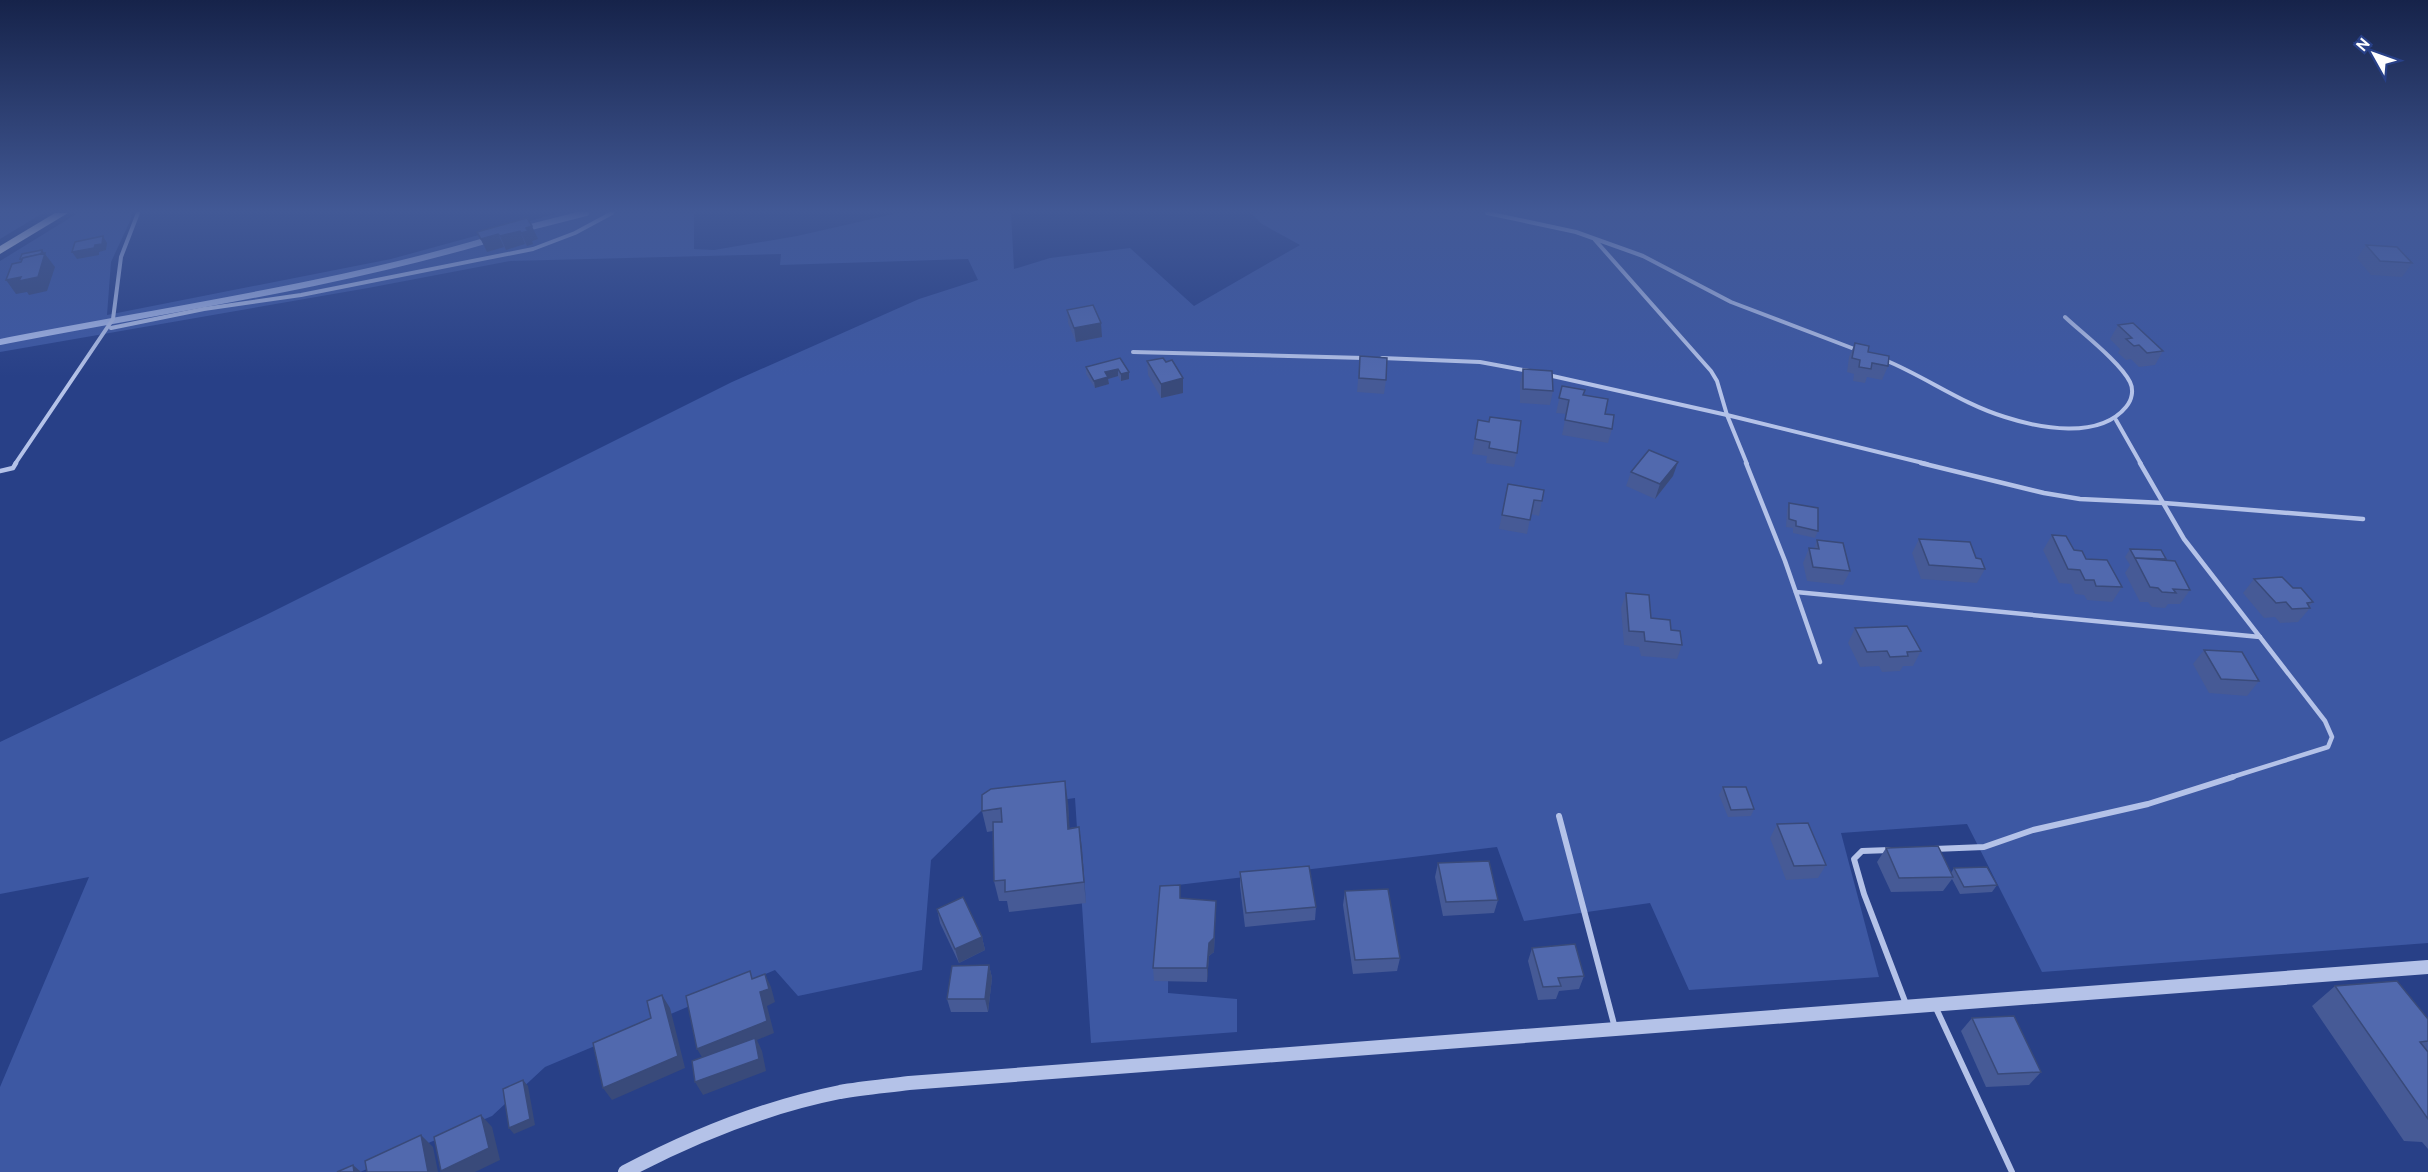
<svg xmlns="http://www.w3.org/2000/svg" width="2428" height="1172" viewBox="0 0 2428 1172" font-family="Cabin,sans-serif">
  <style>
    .green { fill: #3d58a3 }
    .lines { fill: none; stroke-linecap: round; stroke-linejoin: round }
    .stream { stroke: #a9bae8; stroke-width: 6 }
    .service-far2 { stroke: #b4c2e8; stroke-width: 4 }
    .service-far1 { stroke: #b4c2e8; stroke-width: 4.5 }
    .service { stroke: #b4c2e8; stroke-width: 6 }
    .tertiary { stroke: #b4c2e8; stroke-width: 14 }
    .primary { fill: #f6f8fe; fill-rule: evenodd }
    .wall { fill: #465a96 }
    .shaded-wall { fill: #394a7a }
    .building { fill: #5169ae; stroke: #394a7a; stroke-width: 1.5 }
  </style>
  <rect width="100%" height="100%" fill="#284087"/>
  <g class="green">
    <polygon points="0,213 43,213 0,239"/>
    <polygon points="78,213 131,213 131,219 111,262 107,315 391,259 559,213 694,213 694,249 714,250 797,236 898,213 1011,213 1014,269 1050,258 1130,248 1194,306 1300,245 1262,224 1251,213 2428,213 2428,943 2042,972 1967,824 1841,833 1879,977 1689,990 1650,903 1524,921 1497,847 1169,886 1168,993 1237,999 1237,1032 1091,1043 1075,798 981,811 931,860 922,970 798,996 775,970 545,1067 492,1116 360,1172 0,1172 0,1087 89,877 0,894 0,742 266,615 732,382 919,299 978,280 968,259 780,265 781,254 510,261 368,288 0,352 0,261"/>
  </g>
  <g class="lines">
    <g class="stream">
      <polyline points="523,229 586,213"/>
      <path d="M0 342C163 310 329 287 488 240"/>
    </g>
    <g class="service-far2">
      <polyline points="1487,213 1576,232 1643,256 1731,302 1857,350"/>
      <polyline points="1595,240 1711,371 1717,381 1727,415 1747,464"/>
      <polyline points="111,328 204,309 301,295 533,249 575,233 612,213"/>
      <polyline points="1133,352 1364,358"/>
      <polyline points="1382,358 1480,362 1529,371"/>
      <path d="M1885 360C1926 377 1962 404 2005 417 2039 428 2099 440 2126 407 2132 400 2134 390 2130 382 2120 362 2082 333 2065 317"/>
      <polyline points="1548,375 1727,415 1927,464"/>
      <polyline points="2116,420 2141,464"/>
      <polyline points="15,464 113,319 121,257 138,213"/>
    </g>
    <g class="service-far1">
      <polyline points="1746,463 1785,561 1820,662"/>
      <polyline points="1921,463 2044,493 2080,499 2164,503 2363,519"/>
      <polyline points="2140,463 2184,539 2325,721 2332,737 2328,747 2229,778"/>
      <polyline points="0,471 13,468 16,463"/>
      <polyline points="1796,592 2260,637"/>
    </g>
    <g class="service">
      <polyline points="1559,816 1615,1028"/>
      <polyline points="1934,849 1984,847 2033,830 2148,804 2233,777"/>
      <polyline points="1890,850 1862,851 1854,859 1864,894 1906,1004"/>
      <polyline points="1935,1006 2012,1172"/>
    </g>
    <path class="tertiary" d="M625 1172C693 1136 765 1107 840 1092 863 1088 886 1086 909 1083L2428 967"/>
    <polygon class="primary" points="55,213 68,213 0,254 0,246"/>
  </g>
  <g class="wall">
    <polygon points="527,218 538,239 532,241 533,244 527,246 525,244 506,250 504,247 487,252 477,232"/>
    <polygon points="2366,245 2412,263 2402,277 2371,275 2357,258"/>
    <polygon points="1067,310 1102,337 1076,342 1068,323"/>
    <polygon points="2118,325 2163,351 2155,365 2139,367 2131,359 2126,360 2118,353 2120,349 2110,339"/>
    <polygon points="1855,343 1888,366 1882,380 1867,377 1865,383 1853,381 1854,374 1847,372 1849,357"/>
    <polygon points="1360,356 1386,380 1384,394 1357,392"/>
    <polygon points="1120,358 1129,372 1129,379 1121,381 1118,376 1108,379 1109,384 1095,388 1086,374 1086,367"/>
    <polygon points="1147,361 1183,393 1161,398 1148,375"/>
    <polygon points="1523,369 1553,391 1550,405 1520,403 1520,383"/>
    <polygon points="1562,386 1583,395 1605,414 1612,429 1608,443 1562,435 1566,414 1556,413"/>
    <polygon points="1478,420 1517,453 1514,467 1486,463 1487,456 1472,454"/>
    <polygon points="1631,472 1673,476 1655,499 1626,486"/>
    <polygon points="1508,484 1544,490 1539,516 1531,514 1527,534 1499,529"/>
    <polygon points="1789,503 1818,531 1815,538 1793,533 1793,528 1786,527 1787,510"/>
    <polygon points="2052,535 2086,559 2122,587 2112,602 2087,600 2084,595 2075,594 2071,584 2059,583 2043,550"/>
    <polygon points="1919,539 1976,558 1985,569 1977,583 1921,579 1912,553"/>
    <polygon points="1817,540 1850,571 1843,585 1807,581 1803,563 1809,548 1814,549"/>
    <polygon points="2130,549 2166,559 2165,560 2190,590 2180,604 2168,604 2165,608 2152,607 2148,602 2140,602 2125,573 2130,565 2125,557"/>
    <polygon points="2254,579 2293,588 2313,602 2309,607 2310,608 2298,622 2280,623 2275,617 2264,618 2243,593"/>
    <polygon points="1626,593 1651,618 1671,630 1682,645 1677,659 1641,656 1639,647 1624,645 1621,608"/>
    <polygon points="1855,628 1921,651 1913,666 1903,666 1900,671 1882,672 1879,666 1860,667 1848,643"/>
    <polygon points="2204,650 2259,681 2247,696 2209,693 2193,664"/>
    <polygon points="1723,787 1754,809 1751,816 1728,817 1719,795"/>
    <polygon points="1068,802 1069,828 1079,827 1086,903 1009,912 1007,901 999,901 994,881 993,831 987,832 982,811"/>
    <polygon points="1777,824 1826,865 1818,878 1786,880 1770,838"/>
    <polygon points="1886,848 1951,873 1954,868 1997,885 1992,892 1960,894 1952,879 1943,891 1891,892 1877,862"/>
    <polygon points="1438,863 1498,900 1494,913 1443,916 1435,877"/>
    <polygon points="1240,872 1316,907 1315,920 1245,927 1240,886"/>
    <polygon points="1180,885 1180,898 1216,901 1214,952 1209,956 1207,982 1154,981 1153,968"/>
    <polygon points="1345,891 1400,958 1397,971 1353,974 1343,905"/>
    <polygon points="937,909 982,937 985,950 959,963 940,923"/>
    <polygon points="1532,948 1584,976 1579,989 1559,991 1556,999 1538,1000 1528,961"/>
    <polygon points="989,965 992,978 988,1012 951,1012 947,999"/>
    <polygon points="2335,986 2428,1019 2428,1149 2422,1142 2404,1141 2312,1006"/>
    <polygon points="1972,1018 2041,1072 2029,1085 1986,1087 1961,1031"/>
  </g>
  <g class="shaded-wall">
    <polygon points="532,226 538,239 532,241 533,244 527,246 521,233 526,228"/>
    <polygon points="520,231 525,244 506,250 500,236"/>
    <polygon points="498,234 504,247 487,252 481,239"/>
    <polygon points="103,236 107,243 106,250 99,252 99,255 77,259 72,252 95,245"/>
    <polygon points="42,250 55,267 47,291 29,295 27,292 16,294 6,280 24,266 20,259"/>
    <polygon points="1101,323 1102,337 1076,342 1074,328"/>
    <polygon points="1118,369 1118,376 1108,379 1109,384 1095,388 1094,381 1105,372"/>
    <polygon points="1129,372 1129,379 1121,381 1121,374"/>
    <polygon points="1183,378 1183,393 1161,398 1161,384"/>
    <polygon points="1678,462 1673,476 1655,499 1660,484"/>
    <polygon points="1065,781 1068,802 1071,849 1068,829"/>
    <polygon points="1079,827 1082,848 1086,903 1084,882"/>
    <polygon points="1216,901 1214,952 1209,956 1207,982 1207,968 1209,943"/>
    <polygon points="982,937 985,950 959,963 955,949"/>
    <polygon points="989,965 992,978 988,1012 985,999"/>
    <polygon points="765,974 771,987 775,1002 767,1006 774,1033 757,1040 762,1051 766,1071 703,1095 695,1082 705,1062 697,1049 760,992"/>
    <polygon points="662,995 670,1008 685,1068 612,1100 603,1088 678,1056"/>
    <polygon points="523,1080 528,1086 535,1125 514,1134 509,1128"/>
    <polygon points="481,1115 492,1127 500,1160 475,1172 442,1172 441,1171"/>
    <polygon points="421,1135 433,1147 438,1172 428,1172"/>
    <polygon points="353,1165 361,1172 354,1172"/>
  </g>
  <g class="building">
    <polygon points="527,218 532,226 526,228 528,231 521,233 520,231 500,236 498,234 481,239 477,232"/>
    <polygon points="103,236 102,244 95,245 94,248 72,252 75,242"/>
    <polygon points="2366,245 2397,247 2412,263 2380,261"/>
    <polygon points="42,250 41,254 23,258 22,259 20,259 22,254"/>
    <polygon points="45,253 38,277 19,281 21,277 6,280 12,264 21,262 23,258"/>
    <polygon points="1093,305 1101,323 1074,328 1067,310"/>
    <polygon points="2133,323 2163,351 2147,353 2139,345 2134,346 2126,339 2132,338 2118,325"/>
    <polygon points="1855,343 1869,346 1868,352 1889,356 1888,366 1872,363 1871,369 1859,367 1860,360 1852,358"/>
    <polygon points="1360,356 1387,358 1386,380 1359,378"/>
    <polygon points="1120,358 1129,372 1121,374 1118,369 1105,372 1108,377 1094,381 1086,367"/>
    <polygon points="1163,358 1166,362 1172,360 1183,378 1161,384 1147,361"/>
    <polygon points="1523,369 1552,371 1553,391 1523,389"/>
    <polygon points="1562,386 1585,390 1583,395 1608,399 1605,414 1614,415 1612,429 1565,420 1569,400 1559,398"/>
    <polygon points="1490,417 1521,421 1517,453 1489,448 1490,442 1475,439 1478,420 1489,422"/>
    <polygon points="1649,450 1678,462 1660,484 1631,472"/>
    <polygon points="1508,484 1544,490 1542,501 1534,500 1530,520 1502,515"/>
    <polygon points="1789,503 1818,508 1818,531 1796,526 1796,521 1789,519"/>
    <polygon points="2052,535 2066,536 2074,550 2082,551 2086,559 2107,560 2122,587 2096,586 2094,580 2085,580 2080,570 2068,569"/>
    <polygon points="1919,539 1970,542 1976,558 1981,559 1985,569 1929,565"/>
    <polygon points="1817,540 1843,543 1850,571 1813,567 1809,548 1819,549"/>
    <polygon points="2130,549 2161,550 2166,559 2135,558"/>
    <polygon points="2135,558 2175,561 2190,590 2173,589 2176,593 2162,592 2158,588 2150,587"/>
    <polygon points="2282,577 2293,588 2301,588 2313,602 2307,603 2310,608 2292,609 2286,602 2276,603 2254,579"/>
    <polygon points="1626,593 1649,595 1651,618 1670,620 1671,630 1680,631 1682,645 1645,641 1644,632 1629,631"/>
    <polygon points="1907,626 1921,651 1907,652 1908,656 1890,657 1887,651 1867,652 1855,628"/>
    <polygon points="2204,650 2242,652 2259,681 2221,679"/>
    <polygon points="1065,781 1068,829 1079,827 1084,882 1005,892 1005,880 994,881 993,822 1002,822 1001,808 982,811 982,795 991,789"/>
    <polygon points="1723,787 1746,787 1754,809 1731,810"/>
    <polygon points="1808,823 1826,865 1794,866 1777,824"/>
    <polygon points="1938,846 1953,877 1899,878 1886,848"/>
    <polygon points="1489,861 1498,900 1446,902 1438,863"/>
    <polygon points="1309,866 1316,907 1246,913 1240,872"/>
    <polygon points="1987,867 1997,885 1964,887 1954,868"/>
    <polygon points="1180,885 1180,898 1216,901 1214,938 1209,943 1207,968 1153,968 1160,886"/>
    <polygon points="1388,889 1400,958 1355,960 1345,891"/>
    <polygon points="963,897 982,937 955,949 937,909"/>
    <polygon points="1575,944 1584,976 1558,978 1561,986 1543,987 1532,948"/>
    <polygon points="989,965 985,999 947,999 952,966"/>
    <polygon points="750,971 752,979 765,974 769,989 760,992 767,1021 697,1049 686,996"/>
    <polygon points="2397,981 2428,1019 2428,1041 2420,1042 2428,1052 2428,1119 2335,986"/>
    <polygon points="662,995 678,1056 603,1088 593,1043 651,1018 647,1001"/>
    <polygon points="2014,1016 2041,1072 1998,1074 1972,1018"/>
    <polygon points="755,1038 759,1059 695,1082 692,1061"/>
    <polygon points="523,1080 530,1119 509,1128 503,1089"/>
    <polygon points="481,1115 489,1148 441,1171 434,1137"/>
    <polygon points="421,1135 428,1172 367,1172 365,1161"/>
    <polygon points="353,1165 354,1172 337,1172"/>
  </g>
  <linearGradient id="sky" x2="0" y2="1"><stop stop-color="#16234a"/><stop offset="0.56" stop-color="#425996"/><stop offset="1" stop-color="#425996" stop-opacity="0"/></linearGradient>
  <rect width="2428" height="377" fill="url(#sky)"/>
  <g transform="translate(2374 54) rotate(310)" stroke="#284087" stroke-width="4.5" paint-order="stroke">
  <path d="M0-4.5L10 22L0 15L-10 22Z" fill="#ffffff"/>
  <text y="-9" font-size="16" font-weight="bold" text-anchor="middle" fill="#ffffff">N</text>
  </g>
</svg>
